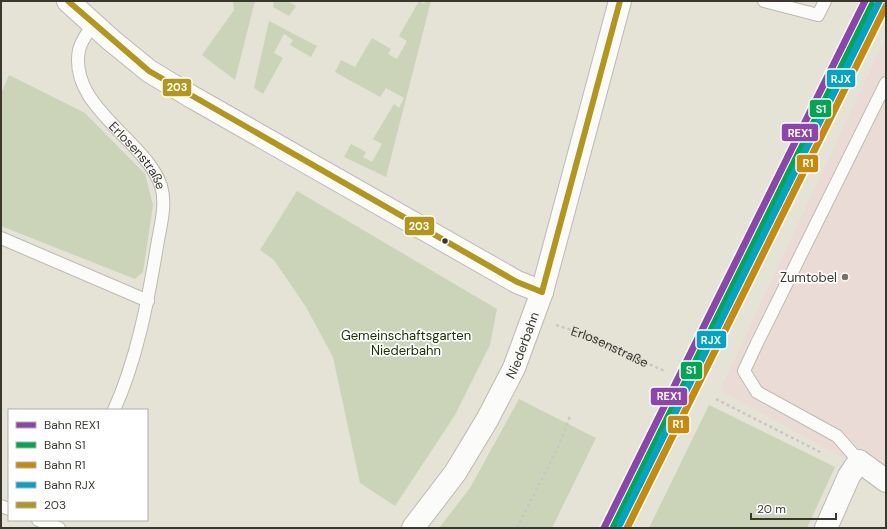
<svg xmlns="http://www.w3.org/2000/svg" width="887" height="529" viewBox="0 0 887 529" font-family="'DM Sans',sans-serif">
  <style>
    .industrial { fill: #ebdbd6 }
    .green { fill: #cbd4b8 }
    .lines { fill: none; stroke-linecap: round; stroke-linejoin: round }
    .service-casing { stroke: #bcbab0; stroke-width: 14 }
    .minor-casing { stroke: #bcbab0; stroke-width: 24 }
    .path { stroke: #c9c7c4; stroke-width: 2.5; stroke-dasharray: 3 3; stroke-linecap: butt }
    .service { stroke: #fbfbf9; stroke-width: 12 }
    .minor { stroke: #fbfbf9; stroke-width: 22 }
    .bus-1-casing { stroke: #fff; stroke-width: 9 }
    .bus-1 { stroke: #b3971a; stroke-width: 6 }
    .rail-1-casing { stroke: #fff; stroke-width: 10 }
    .rail-2-casing { stroke: #fff; stroke-width: 10 }
    .rail-3-casing { stroke: #fff; stroke-width: 10 }
    .rail-4-casing { stroke: #fff; stroke-width: 10 }
    .rail-1 { stroke: #8e44ad; stroke-width: 7 }
    .rail-2 { stroke: #00a651; stroke-width: 7 }
    .rail-3 { stroke: #c88a0c; stroke-width: 7 }
    .rail-4 { stroke: #03a3c6; stroke-width: 7 }
    .bus-dot { fill: #39372e; stroke: #fff; stroke-width: 1.5 }
    .poi-dot { fill: #757369; stroke: #fff; stroke-width: 1.5 }
    .labels { text-anchor: middle; dominant-baseline: central; stroke-width: 3.5; stroke-linejoin: round; paint-order: stroke }
    .street-label { font-size: 13px; fill: #39372e; stroke: #fff }
    .poi-label { font-size: 13px; fill: #39372e; stroke: #fff; text-anchor: end }
    .park-label { font-size: 13px; fill: #213104; stroke: #fff }
    .line-badge { stroke: #fff; stroke-width: 1.5 }
    .badge-label { font-size: 11px; text-anchor: middle; font-weight: bold; fill: #fff }
  </style>
  <rect width="100%" height="100%" fill="#e5e3d6"/>
  <polygon class="industrial" points="886,36 886,482 720,390"/>
  <g class="green">
    <polygon points="233,1 255,1 235,80 202,55 234,10"/>
    <polygon points="274,1 287,1 296,6 289,16 273,7"/>
    <polygon points="419,1 424,4 426,1 431,1 386,177 344,157 351,144 366,152 363,157 372,162 382,144 373,139 394,104 399,108 404,98 386,88 380,97 335,72 341,60 355,67 372,38 391,49 388,54 397,59 407,41 399,36"/>
    <polygon points="269,21 317,46 311,57 290,45 293,40 284,34 274,53 283,58 263,94 254,88"/>
    <polygon points="9,75 85,113 145,174 153,205 143,272 135,279 1,226 1,94"/>
    <polygon points="297,191 497,309 490,345 455,415 395,506 360,483 333,357 306,307 274,260 260,250"/>
    <polygon points="519,399 596,438 552,528 439,528 470,488"/>
    <polygon points="709,405 835,467 807,528 649,528"/>
  </g>
  <g class="lines">
    <defs>
      <g id="service">
        <polyline points="764,1 818,15 825,1"/>
        <path id="s2" d="M93 24C88 32 81 41 79 50 68 107 146 140 161 186 167 205 160 227 157 246 148 301 137 359 114 410"/>
        <polyline points="1,238 148,301"/>
        <polyline points="859,461 837,436 757,392 744,371 757,343 886,83"/>
        <polyline points="1,506 9,509"/>
        <polyline points="38,520 59,528"/>
      </g>
      <g id="minor">
        <polyline points="68,1 111,40 149,71 192,97 517,282 542,292"/>
        <path id="s3" d="M413 528 455 473 487 420 514 368 542 292 620 1"/>
        <polyline points="826,528 849,476 859,461 886,481"/>
      </g>
    </defs>
    <use href="#service" class="service-casing"/>
    <use href="#minor" class="minor-casing"/>
    <g class="path">
      <path id="s1" d="M556 325 593 337 664 371"/>
      <polyline points="716,399 822,453"/>
      <polyline points="886,441 886,442"/>
      <polyline points="517,528 558,447 571,414"/>
    </g>
    <use href="#service" class="service"/>
    <use href="#minor" class="minor"/>
    <defs>
      <g id="bus-1">
        <polyline points="68,1 149,71 517,282 542,292"/>
        <polyline points="542,292 620,1"/>
      </g>
    </defs>
    <use href="#bus-1" class="bus-1-casing"/>
    <use href="#bus-1" class="bus-1"/>
    <defs>
      <polyline id="rail-1" points="604,528 865,1"/>
      <polyline id="rail-2" points="613,528 872,5"/>
      <polyline id="rail-3" points="627,528 886,6"/>
      <polyline id="rail-4" points="620,524 879,2"/>
    </defs>
    <use href="#rail-1" class="rail-1-casing"/>
    <use href="#rail-2" class="rail-2-casing"/>
    <use href="#rail-3" class="rail-3-casing"/>
    <use href="#rail-4" class="rail-4-casing"/>
    <use href="#rail-1" class="rail-1"/>
    <use href="#rail-2" class="rail-2"/>
    <use href="#rail-3" class="rail-3"/>
    <use href="#rail-4" class="rail-4"/>
  </g>
  <circle class="bus-dot" cx="445" cy="241" r="3.5"/>
  <circle class="poi-dot" cx="845" cy="277" r="4"/>
  <g class="labels">
    <g class="street-label">
      <text stroke="none"><textPath href="#s2" startOffset="155">Erlosenstraße</textPath></text>
      <text stroke="none"><textPath href="#s3" startOffset="214">Niederbahn</textPath></text>
      <text stroke="none"><textPath href="#s1" startOffset="58">Erlosenstraße</textPath></text>
    </g>
    <g class="poi-label">
      <text x="837" y="277">Zumtobel</text>
    </g>
    <g class="park-label">
      <text x="406" y="335">Gemeinschaftsgarten<tspan x="406" dy="15">Niederbahn</tspan></text>
    </g>
  </g>
  <g class="line-badge">
    <rect x="826" y="69" width="30" height="19" rx="4" fill="#03a3c6"/>
    <rect x="162" y="78" width="30" height="19" rx="4" fill="#b3971a"/>
    <rect x="809" y="99" width="23" height="19" rx="4" fill="#00a651"/>
    <rect x="781" y="123" width="38" height="19" rx="4" fill="#8e44ad"/>
    <rect x="796" y="154" width="23" height="19" rx="4" fill="#c88a0c"/>
    <rect x="404" y="216" width="31" height="20" rx="4" fill="#b3971a"/>
    <rect x="696" y="330" width="31" height="19" rx="4" fill="#03a3c6"/>
    <rect x="680" y="361" width="23" height="19" rx="4" fill="#00a651"/>
    <rect x="650" y="387" width="38" height="19" rx="4" fill="#8e44ad"/>
    <rect x="667" y="415" width="23" height="19" rx="4" fill="#c88a0c"/>
  </g>
  <g class="badge-label">
    <text x="841" y="83">RJX</text>
    <text x="177" y="91">203</text>
    <text x="821" y="113">S1</text>
    <text x="800" y="137">REX1</text>
    <text x="808" y="167">R1</text>
    <text x="419" y="230">203</text>
    <text x="711" y="344">RJX</text>
    <text x="691" y="374">S1</text>
    <text x="669" y="400">REX1</text>
    <text x="678" y="428">R1</text>
  </g>
  <rect width="887" height="529" fill="none" stroke="#39372e" stroke-width="4"/>
  <rect x="8" y="409" width="140" height="112" fill="#ffffff" stroke="#b0afab"/>
  <rect x="16" y="422" width="20" height="6" fill="#8e44ad" stroke="#b0afab"/>
  <text x="44" y="429" font-size="12" fill="#39372e">Bahn REX1</text>
  <rect x="16" y="442" width="20" height="6" fill="#00a651" stroke="#b0afab"/>
  <text x="44" y="449" font-size="12" fill="#39372e">Bahn S1</text>
  <rect x="16" y="462" width="20" height="6" fill="#c88a0c" stroke="#b0afab"/>
  <text x="44" y="469" font-size="12" fill="#39372e">Bahn R1</text>
  <rect x="16" y="482" width="20" height="6" fill="#03a3c6" stroke="#b0afab"/>
  <text x="44" y="489" font-size="12" fill="#39372e">Bahn RJX</text>
  <rect x="16" y="502" width="20" height="6" fill="#b3971a" stroke="#b0afab"/>
  <text x="44" y="509" font-size="12" fill="#39372e">203</text>
  <path d="M751 513v6h85v-6" fill="none" stroke="#39372e" stroke-width="2"/>
  <text x="757" y="513" font-size="12" fill="#39372e" stroke="#ffffff" stroke-width="3" paint-order="stroke">20 m</text>
</svg>
